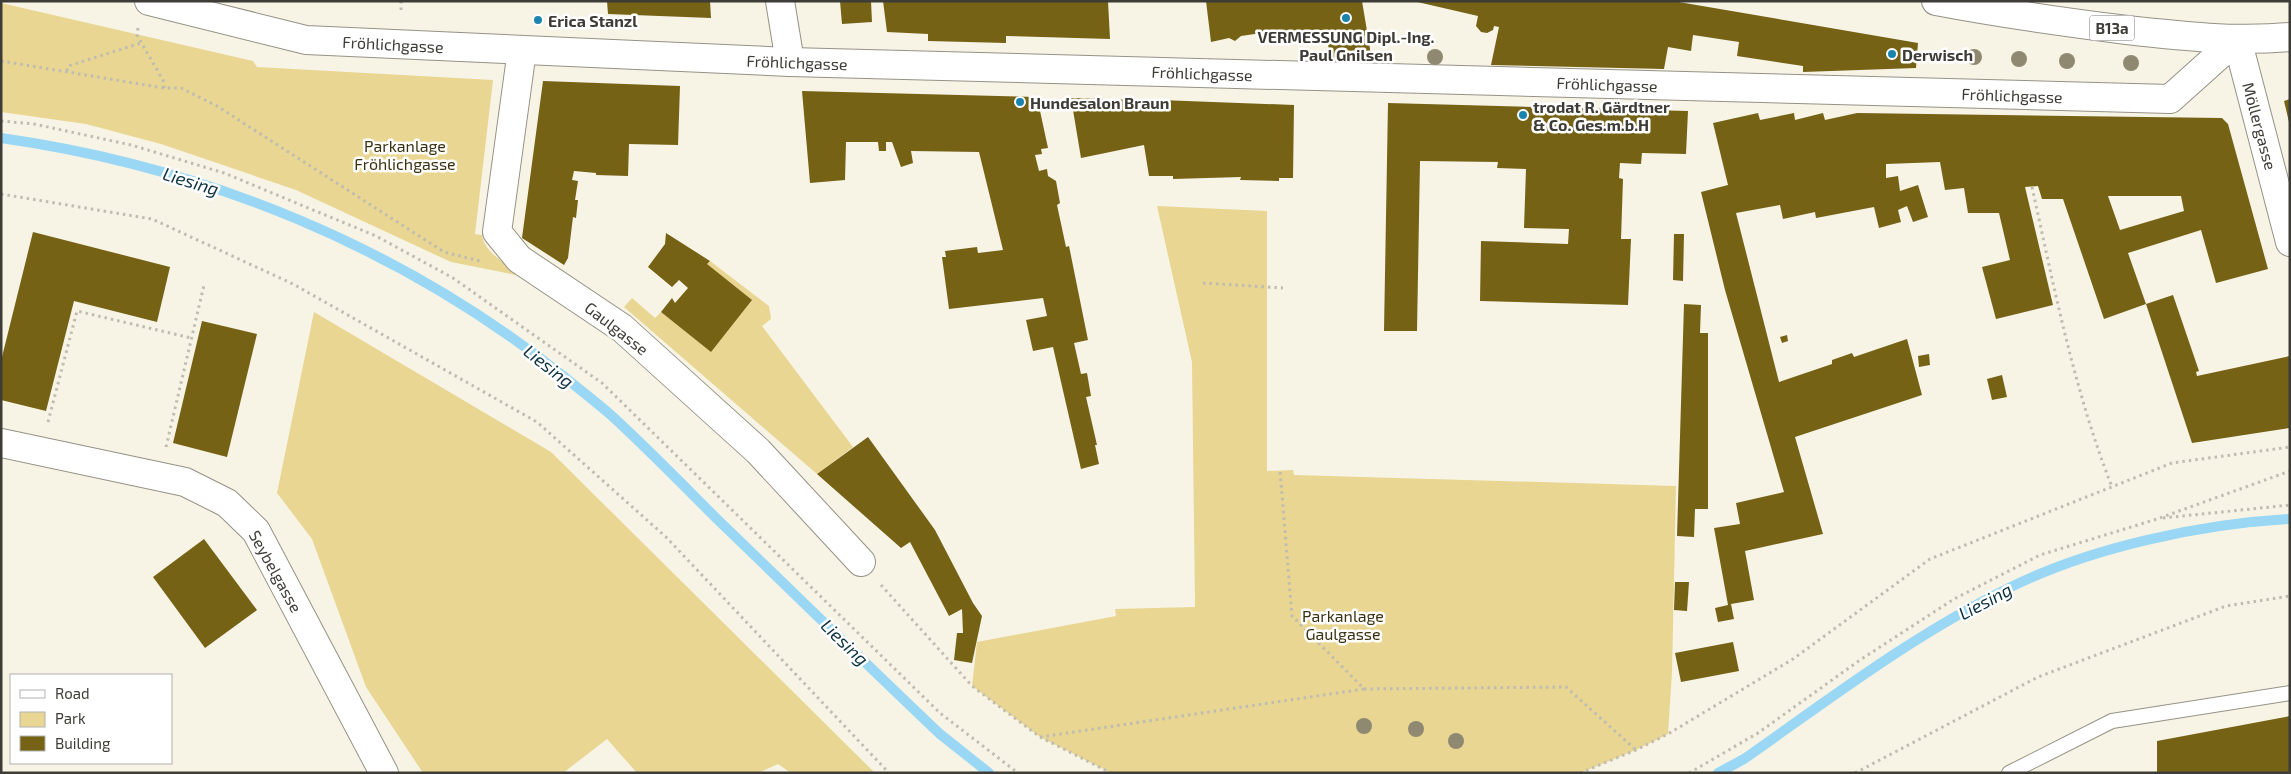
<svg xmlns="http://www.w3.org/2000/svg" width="2291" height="774" viewBox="0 0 2291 774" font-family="'Exo 2',sans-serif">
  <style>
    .green { fill: #e9d692 }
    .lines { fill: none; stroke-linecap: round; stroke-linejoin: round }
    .stream { stroke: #9ad7f5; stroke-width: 10 }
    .building { fill: #756215; fill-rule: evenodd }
    .lane-casing { stroke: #959285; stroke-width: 16 }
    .street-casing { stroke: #959285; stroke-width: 30 }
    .primary-casing { stroke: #959285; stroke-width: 30 }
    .path { stroke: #bfbcb1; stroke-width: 3; stroke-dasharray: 2.5 4; stroke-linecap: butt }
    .lane { stroke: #fff; stroke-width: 14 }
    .street { stroke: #fff; stroke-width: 28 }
    .primary { stroke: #fff; stroke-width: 28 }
    .tree { fill: #8f8971 }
    .poi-dot { fill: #1a84ad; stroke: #fff; stroke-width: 2 }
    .labels { text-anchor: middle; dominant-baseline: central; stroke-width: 5; stroke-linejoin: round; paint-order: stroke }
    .shield { fill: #fff; stroke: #787673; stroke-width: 1 }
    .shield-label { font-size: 15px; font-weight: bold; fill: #3e3c37 }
    .poi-label { font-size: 16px; font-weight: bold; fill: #3e3c37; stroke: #fff; text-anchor: start }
    .street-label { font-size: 16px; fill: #3e3c37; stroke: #fff }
    .park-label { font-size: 16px; fill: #3a3211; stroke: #fff }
    .water-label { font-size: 18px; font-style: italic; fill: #0c3141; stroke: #fff }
  </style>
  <rect width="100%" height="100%" fill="#f7f4e6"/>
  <g class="green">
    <path d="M1 3 253 61 257 67 493 80 475 234 482 235C484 254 512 267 526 277L451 262 296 190 161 144 86 124 1 112Z"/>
    <polygon points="1157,206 1267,211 1267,471 1293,470 1294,475 1676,486 1672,672 1668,734 1636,750 1580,773 1111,773 1040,737 972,686 977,642 1116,616 1115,609 1195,607 1192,362"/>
    <polygon points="710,261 769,306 771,319 762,326 853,447 817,474 624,307 632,298 655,318 661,312 711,351 707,264"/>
    <polygon points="314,312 551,452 875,773 791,773 778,764 758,773 637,773 607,739 563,773 423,773 366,687 312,539 277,493"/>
  </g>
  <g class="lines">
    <g class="stream">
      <path d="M1 138C206 167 401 247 563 376 579 389 596 402 612 416 648 449 683 485 718 520 792 591 865 663 940 734L989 773"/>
      <path d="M1718 773 1744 759C1831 698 1916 633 2011 587 2092 547 2201 524 2290 519"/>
    </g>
  </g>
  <g class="building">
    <polygon points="607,1 710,1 711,18 608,14"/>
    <polygon points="840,1 871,1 872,22 842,24"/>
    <polygon points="883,1 1108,1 1110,39 1006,36 1006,43 928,41 928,34 887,32"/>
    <polygon points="1206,1 1362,1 1372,61 1331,62 1326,32 1299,37 1292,43 1285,39 1273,41 1268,37 1268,32 1241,36 1235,41 1229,38 1211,42"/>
    <polygon points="1413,1 1673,1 1918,43 1916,68 1803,72 1803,66 1737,56 1739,42 1693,35 1691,51 1668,47 1664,69 1491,65 1499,27 1494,26 1493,30 1487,33 1481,32 1476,26 1478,16"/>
    <polygon points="543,81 680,86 678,145 629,144 628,176 596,175 596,173 574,171 572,180 578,181 575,200 578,200 576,218 573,217 568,258 564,265 522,238"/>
    <polygon points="802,91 1037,97 1048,148 1041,149 1042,154 1035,155 1039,171 1047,169 1048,176 1056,181 1060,203 1057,205 1066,247 1069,246 1088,340 1074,343 1081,374 1087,373 1091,396 1086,397 1097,445 1095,445 1099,464 1081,469 1053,347 1033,351 1026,320 1047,316 1043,298 949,309 942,257 946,257 945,251 977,247 978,253 1003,250 979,152 911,151 913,163 901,167 892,142 886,142 886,151 879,151 878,142 846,142 845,180 810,183"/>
    <polygon points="1071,98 1136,100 1137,103 1160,103 1160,100 1294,105 1293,178 1279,178 1279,181 1240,180 1241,177 1173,179 1173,176 1149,176 1144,145 1081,158"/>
    <polygon points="2290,99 2290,122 2289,122 2284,101"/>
    <polygon points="1388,103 1688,111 1686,154 1642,153 1641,164 1620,163 1619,178 1623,179 1621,239 1631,239 1628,305 1480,301 1481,241 1568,244 1569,229 1524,228 1526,169 1497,168 1498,162 1420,161 1417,331 1384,331"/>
    <path d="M1758 113 1760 120 1794 113 1795 120 1823 113 1825 120 1857 113 2222 118 2228 124 2268 269 2216 283 2201 230 2128 253 2146 304 2104 319 2063 199H2042L2038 186 2025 187 2053 305 1996 319 1982 267 2010 260 1999 213H1968L1964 188 1945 190 1940 162 1886 164V178L1898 176 1900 191 1918 185 1928 217 1913 222 1907 206 1898 210 1901 222 1879 228 1874 207 1816 218 1815 212 1783 219 1780 205 1736 213 1779 382 1832 364V360L1852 353 1854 357 1907 339 1922 395 1795 437 1823 534 1745 551 1754 600 1731 604 1734 619 1718 622 1715 608 1728 605 1714 528 1740 524 1736 503 1784 492 1725 290 1701 192 1728 185 1713 123ZM2108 196H2181L2184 211 2120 230Z"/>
    <polygon points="33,232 170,267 157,322 74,301 46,411 1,400 1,361"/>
    <polygon points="666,233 710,261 707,264 752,300 711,352 661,312 672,298 675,303 688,288 679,280 672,287 648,267 665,244"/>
    <polygon points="1674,234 1684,234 1683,281 1673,280"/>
    <polygon points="2173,295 2199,371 2196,372 2197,376 2290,356 2290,428 2192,443 2146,304"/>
    <polygon points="1684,304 1701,305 1700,333 1708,333 1708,509 1695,509 1694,537 1677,536"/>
    <polygon points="202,321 257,334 227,457 173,443"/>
    <polygon points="1787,335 1788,341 1782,343 1780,337"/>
    <polygon points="1929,354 1930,365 1919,367 1918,356"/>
    <polygon points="2002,375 2007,397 1992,400 1987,379"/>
    <polygon points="868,437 935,530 973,603 982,616 972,663 954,660 957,633 963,633 962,609 949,616 910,542 901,548 817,474"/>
    <polygon points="204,539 257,610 205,648 153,577"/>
    <polygon points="1675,582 1689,582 1687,611 1674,610"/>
    <polygon points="1733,642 1739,671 1681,682 1675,653"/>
    <polygon points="2290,716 2290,773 2157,773 2157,741"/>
  </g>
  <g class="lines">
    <defs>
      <polyline id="lane" points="2009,773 2112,721 2290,693"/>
      <g id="street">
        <polyline points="149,1 306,40 790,62 2170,99 2237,39 2290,242"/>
        <polyline points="780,1 790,62"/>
        <polyline points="522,50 497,232 519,259 622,328 758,451 861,562"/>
        <polyline points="1,443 185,482 227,503 256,531 384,773"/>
      </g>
      <path id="primary" d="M1936 1C1999 13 2063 22 2127 30 2181 36 2236 42 2290 37"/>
    </defs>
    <use href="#lane" class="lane-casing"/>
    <use href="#street" class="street-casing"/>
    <use href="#primary" class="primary-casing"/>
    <g class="path">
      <polyline points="401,1 401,13"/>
      <polyline points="138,28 137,35 164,82 164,88"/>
      <polyline points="1315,33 1318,45"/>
      <polyline points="1,61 164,88 181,88 217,106 444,252 480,261"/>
      <polyline points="67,71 68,66 141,43"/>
      <polyline points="1,121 34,124 131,145 224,173 376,236 453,278 602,383 940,713 1018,773"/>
      <path d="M2032 187C2054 287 2074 390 2112 487"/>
      <polyline points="1,194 152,219 293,284 537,422 666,537 889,773"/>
      <polyline points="1203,283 1283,288"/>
      <polyline points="48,422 77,311 191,338"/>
      <polyline points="166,447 204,285"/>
      <polyline points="2163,518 2290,505"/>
      <polyline points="881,585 972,686 1040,737 1111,773"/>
      <polyline points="1364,689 1566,687 1636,750"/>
      <polyline points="1040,737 1364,689 1292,616 1280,471"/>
      <polyline points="1580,773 1636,750 1668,734 1793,659 1930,559 2172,463 2290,447"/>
      <polyline points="1689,773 1758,733 1860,660 1954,599 2040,555 2157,519 2290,471"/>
      <polyline points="1855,773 2038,677 2226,606 2290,596"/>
    </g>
    <use href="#lane" class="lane"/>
    <use href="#street" class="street"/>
    <use href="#primary" class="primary"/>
  </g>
  <g class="tree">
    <circle cx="1435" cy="57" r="8"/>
    <circle cx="1974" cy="57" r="8"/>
    <circle cx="2019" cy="59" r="8"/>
    <circle cx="2067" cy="61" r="8"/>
    <circle cx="2131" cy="63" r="8"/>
    <circle cx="1364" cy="726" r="8"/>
    <circle cx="1416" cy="729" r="8"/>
    <circle cx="1456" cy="741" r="8"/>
  </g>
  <g class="poi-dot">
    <circle cx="1346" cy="18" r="5"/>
    <circle cx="538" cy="20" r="5"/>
    <circle cx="1892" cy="54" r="5"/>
    <circle cx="1020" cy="102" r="5"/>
    <circle cx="1523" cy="115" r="5"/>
  </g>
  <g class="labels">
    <rect class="shield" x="2089.5" y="15.5" width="45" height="25" rx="4"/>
    <g class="shield-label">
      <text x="2112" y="28">B13a</text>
    </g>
    <g class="poi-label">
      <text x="548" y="20">Erica Stanzl</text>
      <text x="1346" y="36" text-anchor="middle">VERMESSUNG Dipl.-Ing.<tspan x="1346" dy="18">Paul Gnilsen</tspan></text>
      <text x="1902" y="54">Derwisch</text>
      <text x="1030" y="102">Hundesalon Braun</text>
      <text x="1533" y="106">trodat R. Gärdtner<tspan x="1533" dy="18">&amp; Co. Ges.m.b.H</tspan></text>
    </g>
    <g class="street-label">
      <text transform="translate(393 44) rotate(3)">Fröhlichgasse</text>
      <text transform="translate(797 62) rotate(2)">Fröhlichgasse</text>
      <text transform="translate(1202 73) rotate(2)">Fröhlichgasse</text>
      <text transform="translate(1607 84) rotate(2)">Fröhlichgasse</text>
      <text transform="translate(2012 95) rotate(2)">Fröhlichgasse</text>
      <text transform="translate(2260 126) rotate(75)">Möllergasse</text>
      <text transform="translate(617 328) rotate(38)">Gaulgasse</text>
      <text transform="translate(276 571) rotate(61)">Seybelgasse</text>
    </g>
    <g class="park-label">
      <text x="405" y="145">Parkanlage<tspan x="405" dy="18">Fröhlichgasse</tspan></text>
      <text x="1343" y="615">Parkanlage<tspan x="1343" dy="18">Gaulgasse</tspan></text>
    </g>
    <g class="water-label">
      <text transform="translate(191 181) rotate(17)">Liesing</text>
      <text transform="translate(549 366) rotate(38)">Liesing</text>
      <text transform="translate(1985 601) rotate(-28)">Liesing</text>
      <text transform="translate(845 642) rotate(44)">Liesing</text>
    </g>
  </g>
  <rect width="2291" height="774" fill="none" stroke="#3e3c37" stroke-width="5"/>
  <rect x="10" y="674" width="162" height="90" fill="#ffffff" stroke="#b2b1af"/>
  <rect x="20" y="690" width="25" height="8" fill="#ffffff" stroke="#b2b1af"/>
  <text x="55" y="699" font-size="15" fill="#3e3c37">Road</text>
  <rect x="20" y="712" width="25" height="15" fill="#e9d692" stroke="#b2b1af"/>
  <text x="55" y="724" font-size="15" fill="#3e3c37">Park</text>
  <rect x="20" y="736" width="25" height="15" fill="#756215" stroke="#b2b1af"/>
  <text x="55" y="749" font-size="15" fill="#3e3c37">Building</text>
</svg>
